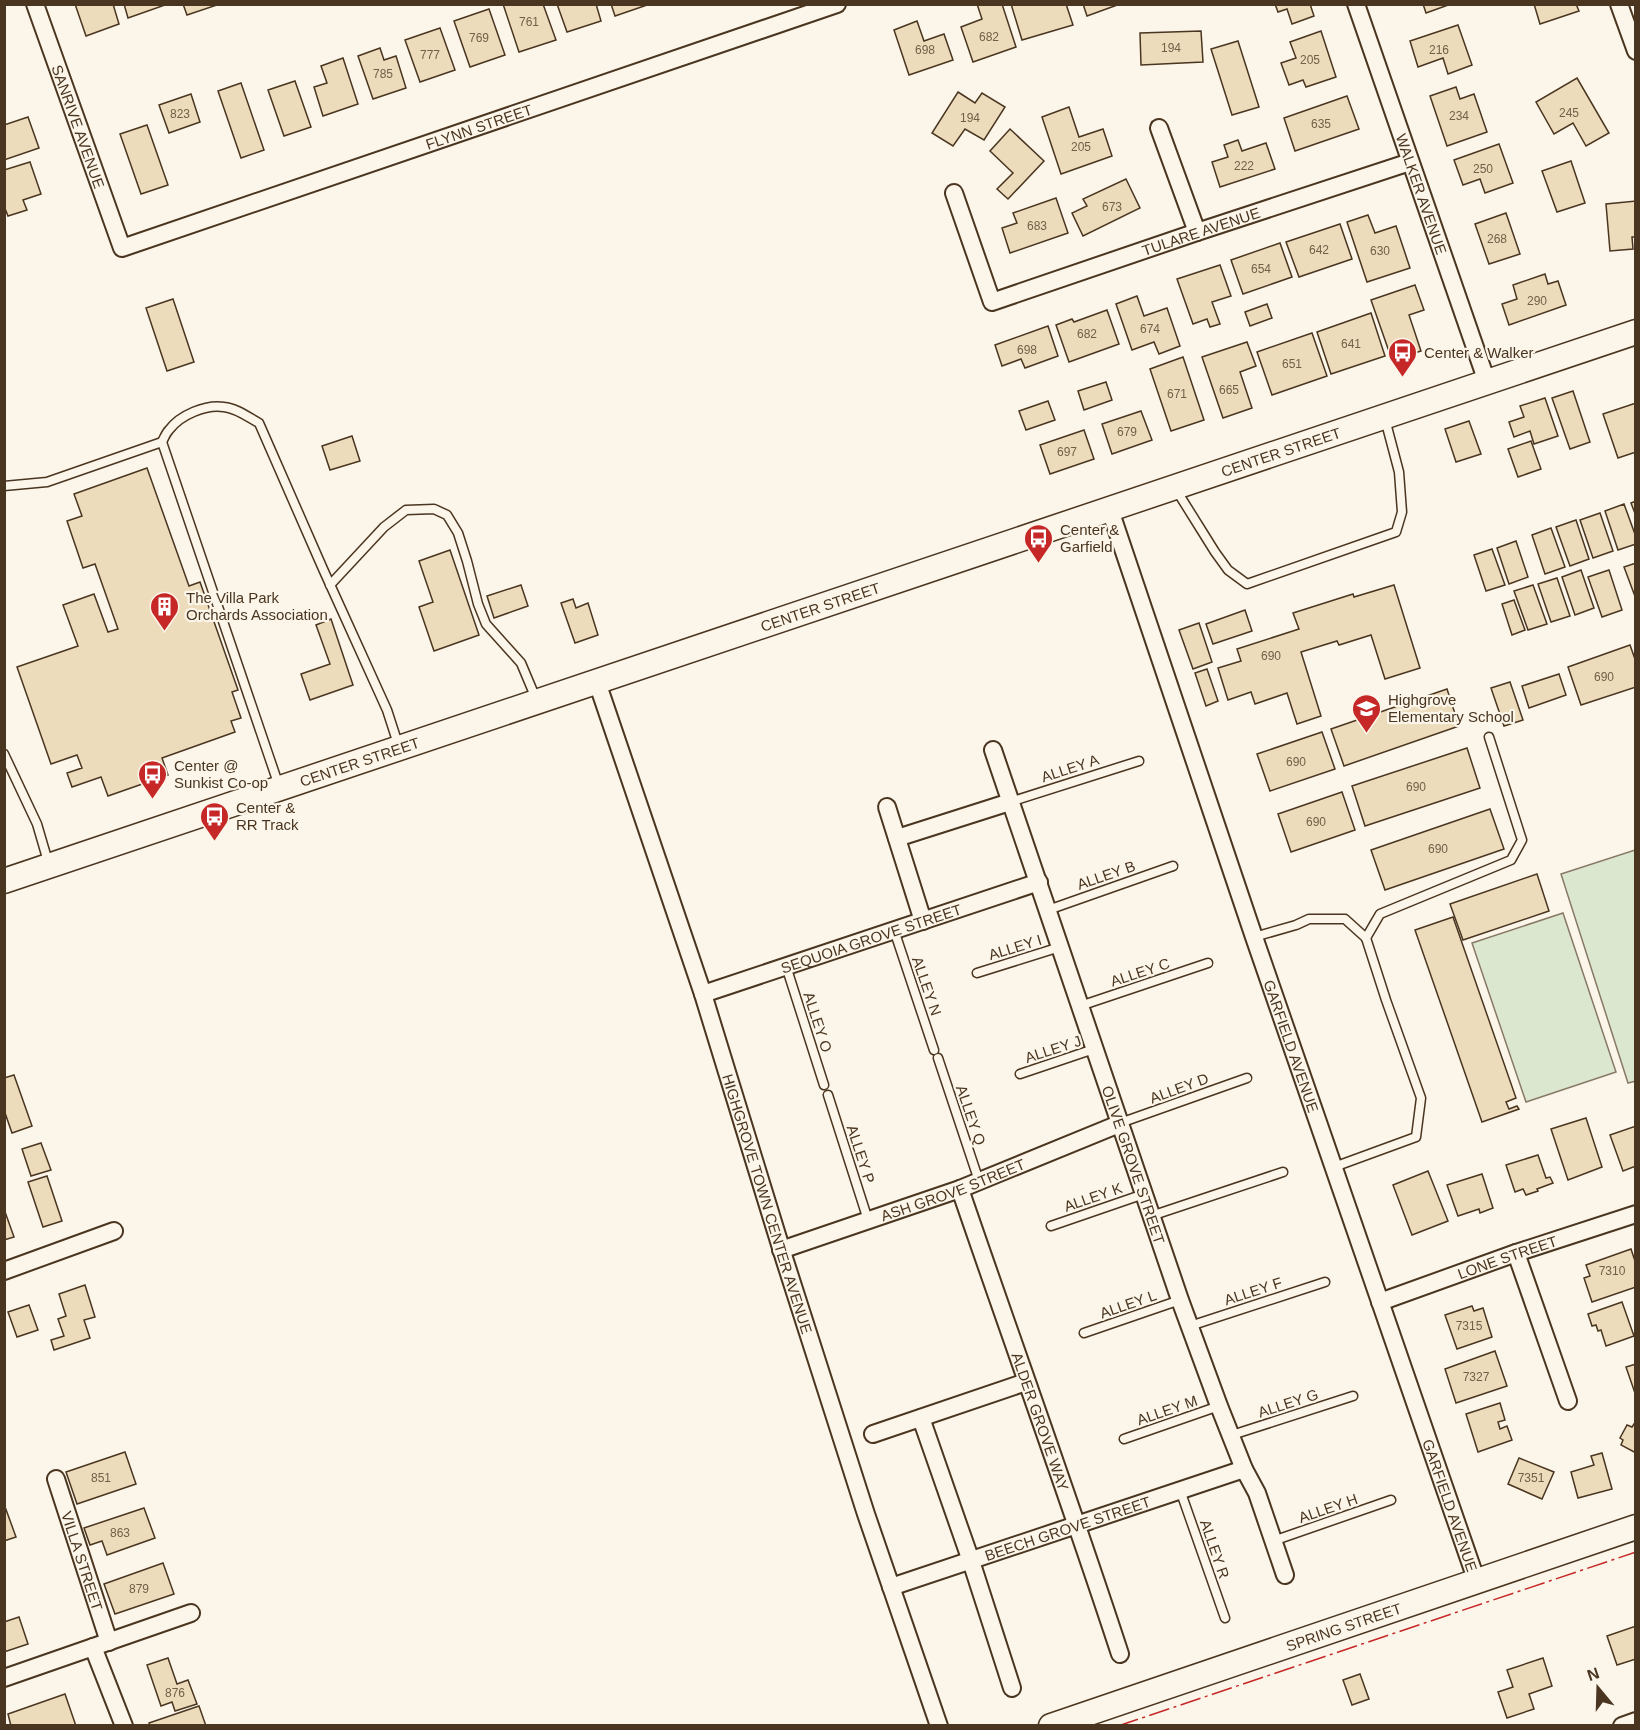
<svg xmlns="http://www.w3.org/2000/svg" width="1640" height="1730" viewBox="0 0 1640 1730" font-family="Helvetica,sans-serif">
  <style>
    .green { fill: #dce7d0; stroke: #887966; stroke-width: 1.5 }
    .building { fill: #ecdcbc; stroke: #4a3520; stroke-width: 1.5 }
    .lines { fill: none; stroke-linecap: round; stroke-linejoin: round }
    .lane-casing { stroke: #4a3520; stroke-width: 11 }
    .street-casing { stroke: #4a3520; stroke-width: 20 }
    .secondary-casing { stroke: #4a3520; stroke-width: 27 }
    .lane { stroke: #fbf6e9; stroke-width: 8 }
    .street { stroke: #fbf6e9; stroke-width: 16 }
    .secondary { stroke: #fbf6e9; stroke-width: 24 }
    .power { stroke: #c62828; stroke-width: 1.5; stroke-dasharray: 21 4.5 3 4.5; stroke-linecap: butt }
    .labels { text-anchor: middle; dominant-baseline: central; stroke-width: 4.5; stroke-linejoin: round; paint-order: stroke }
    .number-label { font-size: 12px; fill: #725f47 }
    .street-label { font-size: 15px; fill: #4a3520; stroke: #fbf6e9 }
    .poi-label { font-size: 15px; fill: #4a3520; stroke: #fbf6e9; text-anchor: start }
  </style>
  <rect width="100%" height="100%" fill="#fbf6e9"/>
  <g class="green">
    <polygon points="1635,850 1636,1081 1628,1083 1561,874"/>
    <polygon points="1563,913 1616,1072 1526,1102 1472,943"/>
  </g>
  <g class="building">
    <polygon points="75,4 113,4 119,24 86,36"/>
    <polygon points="124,4 165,4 165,5 128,18"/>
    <polygon points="183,4 216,4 217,5 187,15"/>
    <polygon points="503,4 543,4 556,40 519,52"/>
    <polygon points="557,4 596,4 601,21 567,32"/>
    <polygon points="611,4 650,4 615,16"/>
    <polygon points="977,4 1002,4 1016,47 973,62 961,27 982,19"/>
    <polygon points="1011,4 1066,4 1073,25 1022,40"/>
    <polygon points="1083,4 1120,4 1087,16"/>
    <polygon points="1275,4 1310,4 1314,16 1292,24 1287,9 1278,12"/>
    <polygon points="1423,4 1451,4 1426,13"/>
    <polygon points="1534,4 1576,4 1579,11 1540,24"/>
    <polygon points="489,9 505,55 470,67 454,21"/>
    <polygon points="917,21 924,41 944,34 953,60 909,75 894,30"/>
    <polygon points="1458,25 1472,65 1448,74 1443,58 1418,67 1410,41"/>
    <polygon points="440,28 455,70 420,82 405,40"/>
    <polygon points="1201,31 1203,62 1141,65 1140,33"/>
    <polygon points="1321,31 1336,77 1306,87 1303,80 1289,85 1281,63 1296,58 1290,42"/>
    <polygon points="1238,41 1259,107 1232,115 1211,49"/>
    <polygon points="380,48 384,60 396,56 406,88 373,99 358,56"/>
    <polygon points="343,58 358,104 323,116 314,87 327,83 321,66"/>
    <polygon points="1577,78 1609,133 1586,146 1573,123 1554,134 1536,102"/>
    <polygon points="295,81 311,127 284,136 268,90"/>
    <polygon points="241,83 264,150 241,158 218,91"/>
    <polygon points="1456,87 1460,99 1474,94 1487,132 1447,146 1430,96"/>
    <polygon points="958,92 975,103 982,93 1005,107 984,140 965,129 953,146 932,133"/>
    <polygon points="191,94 200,122 169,133 159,105"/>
    <polygon points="1347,96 1359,129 1295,151 1284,118"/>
    <polygon points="1069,107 1079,137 1103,129 1112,156 1061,174 1042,117"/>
    <polygon points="28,117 39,148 4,160 4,125"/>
    <polygon points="147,125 168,185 141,194 120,134"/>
    <polygon points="1010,129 1044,161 1008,199 997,189 1013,173 990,151"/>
    <polygon points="1238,140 1242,151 1266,143 1275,169 1220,187 1212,162 1228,157 1224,145"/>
    <polygon points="1499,144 1513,183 1485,193 1480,179 1463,185 1454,160"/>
    <polygon points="1571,161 1585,203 1557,212 1542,171"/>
    <polygon points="30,162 41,194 23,200 27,210 8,216 4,206 4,170"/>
    <polygon points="1126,179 1140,208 1083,236 1072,213 1087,206 1083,199"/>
    <polygon points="1056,198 1068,233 1010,253 1002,228 1017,223 1013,213"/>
    <polygon points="1636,201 1636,237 1632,237 1633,249 1610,251 1606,204"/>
    <polygon points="1506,213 1520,254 1489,264 1475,224"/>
    <polygon points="1368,215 1375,233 1396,226 1410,268 1367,282 1347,222"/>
    <polygon points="1340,224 1352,259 1299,277 1286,242"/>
    <polygon points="1280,243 1292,277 1243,294 1231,260"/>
    <polygon points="1220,265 1231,296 1212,302 1220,324 1210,327 1207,319 1193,324 1177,279"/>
    <polygon points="1545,274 1548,284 1558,281 1566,305 1509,325 1502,304 1517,299 1513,285"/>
    <polygon points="1415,285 1424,310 1409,315 1421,351 1392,360 1371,300"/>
    <polygon points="1137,296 1144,316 1167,308 1180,346 1159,354 1154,342 1132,350 1116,304"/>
    <polygon points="173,299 194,362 167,371 146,308"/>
    <polygon points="1267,304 1272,318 1250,326 1245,312"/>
    <polygon points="1107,310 1119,344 1069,362 1056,325 1072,319 1074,322"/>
    <polygon points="1371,313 1385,356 1331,374 1317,332"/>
    <polygon points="1048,326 1058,356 1025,368 1021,359 1002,366 995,345"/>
    <polygon points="1312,333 1327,376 1272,395 1257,352"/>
    <polygon points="1247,342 1256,366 1240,372 1252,408 1223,418 1202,357"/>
    <polygon points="1183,357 1204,420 1171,431 1150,369"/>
    <polygon points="1106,382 1112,400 1084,410 1078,391"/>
    <polygon points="1573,391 1590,442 1570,449 1552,398"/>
    <polygon points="1545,398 1558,436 1534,444 1530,431 1514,437 1509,422 1524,417 1520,406"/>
    <polygon points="1048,401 1055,420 1026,430 1019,411"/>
    <polygon points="1636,403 1636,452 1618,458 1603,414"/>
    <polygon points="1141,411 1152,440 1112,454 1102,424"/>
    <polygon points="1469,421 1481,454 1456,462 1445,429"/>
    <polygon points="1084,430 1094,459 1050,474 1040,445"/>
    <polygon points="352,436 360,461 330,470 322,446"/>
    <polygon points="1531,441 1541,469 1518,477 1508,449"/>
    <polygon points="147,468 189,586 200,582 238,690 232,692 241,718 231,721 235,732 162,758 168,775 108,796 101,777 72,787 67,773 82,768 77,755 51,764 17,667 78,646 63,605 94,594 108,632 118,629 95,564 83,568 67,521 82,516 74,494"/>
    <polygon points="1636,501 1636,516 1631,503"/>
    <polygon points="1624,504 1636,537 1636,544 1618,550 1605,511"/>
    <polygon points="1600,513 1613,551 1593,558 1580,520"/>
    <polygon points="1576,520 1589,559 1570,566 1556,527"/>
    <polygon points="1551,528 1565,567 1545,574 1532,535"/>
    <polygon points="1516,541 1528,577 1509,584 1497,548"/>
    <polygon points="1492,549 1505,585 1486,591 1474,555"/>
    <polygon points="450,550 479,635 434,651 419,607 433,602 419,561"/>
    <polygon points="1636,563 1636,599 1624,567"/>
    <polygon points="1581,570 1594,608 1575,615 1562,577"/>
    <polygon points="1609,570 1622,610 1602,617 1588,577"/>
    <polygon points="1557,578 1570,616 1551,622 1538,584"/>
    <polygon points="521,585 528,606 494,618 487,596"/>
    <polygon points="1394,585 1420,668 1385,679 1371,635 1339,645 1337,641 1301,652 1321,716 1297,724 1287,693 1255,704 1251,692 1228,700 1218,668 1241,661 1237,649 1299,629 1293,613 1353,594 1354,597"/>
    <polygon points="1533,585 1547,624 1528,630 1514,591"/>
    <polygon points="573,599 576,608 588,603 598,635 575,643 561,603"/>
    <polygon points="1514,600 1525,630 1512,635 1502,604"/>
    <polygon points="1245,610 1252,631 1213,644 1206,624"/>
    <polygon points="331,619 353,685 310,700 301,674 330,664 316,625"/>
    <polygon points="1199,623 1212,662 1193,669 1179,630"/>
    <polygon points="1630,645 1636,662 1636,687 1581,705 1568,667"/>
    <polygon points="1207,669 1218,701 1206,706 1195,673"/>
    <polygon points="1559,674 1566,695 1529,708 1522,686"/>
    <polygon points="1510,682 1523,720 1504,726 1491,688"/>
    <polygon points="1447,689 1459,726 1344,766 1331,729"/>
    <polygon points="1322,732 1335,769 1270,791 1257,754"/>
    <polygon points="1467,748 1480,788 1365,826 1352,786"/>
    <polygon points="1342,792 1355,830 1291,852 1278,814"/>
    <polygon points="1490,809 1504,849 1385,890 1371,850"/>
    <polygon points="1537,874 1549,911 1463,940 1450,904"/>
    <polygon points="1453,917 1516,1098 1506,1102 1509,1109 1517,1106 1519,1109 1482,1122 1415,930"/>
    <polygon points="14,1075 32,1126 12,1133 4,1110 4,1078"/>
    <polygon points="1586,1118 1602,1167 1568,1180 1551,1129"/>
    <polygon points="1636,1126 1636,1166 1623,1171 1610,1135"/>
    <polygon points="41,1143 51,1170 31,1176 22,1149"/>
    <polygon points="1538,1155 1546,1178 1550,1177 1553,1183 1537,1189 1538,1191 1526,1195 1523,1189 1515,1192 1506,1165"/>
    <polygon points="1428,1171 1448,1221 1412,1235 1393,1185"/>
    <polygon points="1482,1174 1493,1208 1480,1213 1479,1209 1458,1216 1447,1185"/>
    <polygon points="47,1176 62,1221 43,1227 28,1182"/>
    <polygon points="4,1209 14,1237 4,1240"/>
    <polygon points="1631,1249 1636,1264 1636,1287 1592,1302 1584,1278 1590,1276 1586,1265"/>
    <polygon points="85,1285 95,1317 84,1320 90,1338 54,1350 51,1340 64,1336 58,1319 66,1316 59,1294"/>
    <polygon points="1622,1302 1634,1336 1606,1346 1601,1330 1598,1331 1596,1325 1592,1326 1588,1314"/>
    <polygon points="29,1305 38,1330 17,1337 8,1312"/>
    <polygon points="1472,1306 1474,1311 1483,1308 1492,1337 1457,1349 1445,1315"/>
    <polygon points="1495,1351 1507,1386 1456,1403 1445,1369"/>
    <polygon points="1636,1364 1636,1396 1626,1367"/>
    <polygon points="1500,1403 1505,1420 1498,1422 1500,1429 1507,1426 1512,1440 1478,1452 1466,1414"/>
    <polygon points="1636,1421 1636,1453 1621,1445 1623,1440 1620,1438 1627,1425 1632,1427"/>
    <polygon points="125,1452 136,1484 77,1504 66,1472"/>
    <polygon points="1602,1453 1612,1489 1578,1498 1571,1472 1594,1465 1591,1456"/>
    <polygon points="1519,1458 1554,1472 1542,1499 1508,1484"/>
    <polygon points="4,1504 16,1537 4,1541"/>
    <polygon points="144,1508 155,1538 107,1555 102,1541 90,1545 84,1528"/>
    <polygon points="163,1563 174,1594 115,1614 104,1584"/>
    <polygon points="19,1617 28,1644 4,1652 4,1622"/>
    <polygon points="1636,1626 1636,1659 1617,1665 1607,1636"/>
    <polygon points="168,1658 177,1684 188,1680 197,1704 175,1711 172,1702 161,1706 147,1665"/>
    <polygon points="1543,1658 1552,1686 1529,1694 1534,1709 1507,1718 1498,1692 1513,1687 1507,1670"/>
    <polygon points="1360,1674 1369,1699 1352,1705 1343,1680"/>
    <polygon points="65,1694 76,1726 11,1726 8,1714"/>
    <polygon points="199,1706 206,1726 150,1726 149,1723"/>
  </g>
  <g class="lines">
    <defs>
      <g id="lane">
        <path d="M162 442C164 438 166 433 169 430 180 415 206 404 224 407 236 408 248 417 259 423L323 569 387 710 399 747"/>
        <polyline points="4,486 47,482 162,442 279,786"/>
        <polyline points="1175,488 1215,552 1228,570 1247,584 1396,532 1402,512 1399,472 1385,419"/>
        <polyline points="330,585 384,527 406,510 434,509 447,515 458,533 467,561 478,604 486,624 521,663 537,701"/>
        <polyline points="4,754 37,824 49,865"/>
        <polyline points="1010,802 1139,761"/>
        <polyline points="1048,910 1173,866"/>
        <polyline points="894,930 934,1050"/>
        <polyline points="1254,937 1296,925 1309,919 1345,919 1366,938 1386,1000 1421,1098 1416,1137 1334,1167"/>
        <polyline points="1366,938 1380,914 1511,860 1522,840 1489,737"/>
        <polyline points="786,966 824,1085"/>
        <polyline points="977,973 1060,947"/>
        <polyline points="1080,1006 1208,963"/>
        <polyline points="938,1058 979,1181"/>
        <polyline points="1020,1074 1094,1049"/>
        <polyline points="828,1095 868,1220"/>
        <polyline points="1120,1123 1247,1078"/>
        <polyline points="1151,1216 1283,1172"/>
        <polyline points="1051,1226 1144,1194"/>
        <polyline points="1190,1326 1325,1282"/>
        <polyline points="1084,1333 1180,1300"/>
        <polyline points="1232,1435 1353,1396"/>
        <polyline points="1124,1439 1219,1406"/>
        <polyline points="1180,1490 1225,1618"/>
        <polyline points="1273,1541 1391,1500"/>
      </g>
      <g id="street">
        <path id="s1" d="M35 4 122 248 837 4"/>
        <path id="s2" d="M1356 4 1487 382"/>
        <polyline points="1619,4 1636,51"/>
        <polyline points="1159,128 1197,232"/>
        <path id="s3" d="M954 193 992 302 1197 232 1410 162"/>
        <path id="s4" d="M1110 510 1254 937 1477 1582"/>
        <path id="s5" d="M597 682 703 994 785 1261 866 1514 939 1726"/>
        <path id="s6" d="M993 750 1180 1300 1219 1406 1244 1469 1257 1493 1285 1575"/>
        <polyline points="887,807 923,921"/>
        <polyline points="897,838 1010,802"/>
        <path id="s7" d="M703 994 1039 882"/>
        <path id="s8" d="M960 1189C1013 1344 1069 1498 1120 1654"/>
        <path id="s9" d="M781 1250 960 1189 1119 1124"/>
        <polyline points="1516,1253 1568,1401"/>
        <polyline points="4,1271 114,1231"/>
        <path id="s10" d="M1380 1302 1516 1253 1636 1214"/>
        <polyline points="921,1418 971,1561 1012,1688"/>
        <polyline points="873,1434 1026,1382"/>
        <path id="s11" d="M56 1479 109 1642"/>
        <path id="s12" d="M891 1587 1244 1469"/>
        <polyline points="93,1647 124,1726"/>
        <polyline points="4,1678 191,1613"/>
        <polyline points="1622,1726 1636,1721"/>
      </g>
      <g id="secondary">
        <path id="s13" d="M4 881 1636 332"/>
        <path id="s14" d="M1051 1726 1636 1527"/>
      </g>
    </defs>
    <use href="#lane" class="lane-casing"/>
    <use href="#street" class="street-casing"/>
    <use href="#secondary" class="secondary-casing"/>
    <use href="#lane" class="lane"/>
    <use href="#street" class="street"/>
    <use href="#secondary" class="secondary"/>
    <polyline class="power" points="1118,1726 1636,1552"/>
  </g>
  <defs>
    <symbol id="bus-pin" viewBox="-11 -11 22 30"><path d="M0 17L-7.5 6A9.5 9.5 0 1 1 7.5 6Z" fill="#c62828" stroke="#fbf6e9"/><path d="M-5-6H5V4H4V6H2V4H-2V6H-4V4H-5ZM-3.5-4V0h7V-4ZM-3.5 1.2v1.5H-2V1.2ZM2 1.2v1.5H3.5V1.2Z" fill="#fff"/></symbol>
    <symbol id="building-pin" viewBox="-11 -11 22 30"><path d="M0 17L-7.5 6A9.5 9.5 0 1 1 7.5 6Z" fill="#c62828" stroke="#fbf6e9"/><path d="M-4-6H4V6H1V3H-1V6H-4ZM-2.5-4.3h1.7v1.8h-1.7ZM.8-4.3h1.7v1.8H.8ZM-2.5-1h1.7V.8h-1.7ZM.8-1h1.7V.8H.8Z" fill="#fff"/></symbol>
    <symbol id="school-pin" viewBox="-11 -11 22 30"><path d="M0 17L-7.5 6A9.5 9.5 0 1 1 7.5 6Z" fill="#c62828" stroke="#fbf6e9"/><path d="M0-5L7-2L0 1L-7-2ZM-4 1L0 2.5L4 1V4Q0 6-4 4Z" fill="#fff"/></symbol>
  </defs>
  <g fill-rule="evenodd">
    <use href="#bus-pin" x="1386" y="336" width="33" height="45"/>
    <use href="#bus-pin" x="1022" y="522" width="33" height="45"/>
    <use href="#building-pin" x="148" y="590" width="33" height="45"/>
    <use href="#school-pin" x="1350" y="692" width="33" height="45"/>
    <use href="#bus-pin" x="136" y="758" width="33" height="45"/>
    <use href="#bus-pin" x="198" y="800" width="33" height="45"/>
  </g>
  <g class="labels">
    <g class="number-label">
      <text x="529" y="22">761</text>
      <text x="989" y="37">682</text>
      <text x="479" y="38">769</text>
      <text x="1171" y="48">194</text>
      <text x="925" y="50">698</text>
      <text x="1439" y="50">216</text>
      <text x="430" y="55">777</text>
      <text x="1310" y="60">205</text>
      <text x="383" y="74">785</text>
      <text x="1569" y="113">245</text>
      <text x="180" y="114">823</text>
      <text x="1459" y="116">234</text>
      <text x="970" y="118">194</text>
      <text x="1321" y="124">635</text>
      <text x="1081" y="147">205</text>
      <text x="1244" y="166">222</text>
      <text x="1483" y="169">250</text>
      <text x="1112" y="207">673</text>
      <text x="1037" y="226">683</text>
      <text x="1497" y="239">268</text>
      <text x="1319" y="250">642</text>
      <text x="1380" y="251">630</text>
      <text x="1261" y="269">654</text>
      <text x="1537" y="301">290</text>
      <text x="1150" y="329">674</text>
      <text x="1087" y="334">682</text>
      <text x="1351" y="344">641</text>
      <text x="1027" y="350">698</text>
      <text x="1292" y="364">651</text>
      <text x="1229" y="390">665</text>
      <text x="1177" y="394">671</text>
      <text x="1127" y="432">679</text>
      <text x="1067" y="452">697</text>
      <text x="1271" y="656">690</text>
      <text x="1604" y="677">690</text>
      <text x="1296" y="762">690</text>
      <text x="1416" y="787">690</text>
      <text x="1316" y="822">690</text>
      <text x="1438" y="849">690</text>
      <text x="1612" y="1271">7310</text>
      <text x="1469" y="1326">7315</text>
      <text x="1476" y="1377">7327</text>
      <text x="101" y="1478">851</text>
      <text x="1531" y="1478">7351</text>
      <text x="120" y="1533">863</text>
      <text x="139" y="1589">879</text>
      <text x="175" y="1693">876</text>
    </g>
    <g class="street-label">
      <text stroke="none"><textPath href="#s1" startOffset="130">SANRIVE AVENUE</textPath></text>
      <text stroke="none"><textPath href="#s1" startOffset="636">FLYNN STREET</textPath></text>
      <text stroke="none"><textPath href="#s2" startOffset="201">WALKER AVENUE</textPath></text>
      <text stroke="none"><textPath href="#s3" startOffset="336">TULARE AVENUE</textPath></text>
      <text stroke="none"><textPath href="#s13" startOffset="1347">CENTER STREET</textPath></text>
      <text stroke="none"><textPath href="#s13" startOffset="861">CENTER STREET</textPath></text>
      <text stroke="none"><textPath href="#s13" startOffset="375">CENTER STREET</textPath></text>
      <text transform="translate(1070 768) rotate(-18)">ALLEY A</text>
      <text transform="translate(1106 875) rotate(-19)">ALLEY B</text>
      <text stroke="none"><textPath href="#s7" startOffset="177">SEQUOIA GROVE STREET</textPath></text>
      <text transform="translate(1015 947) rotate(-17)">ALLEY I</text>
      <text transform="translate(1140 972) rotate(-18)">ALLEY C</text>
      <text transform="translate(927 986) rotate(71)">ALLEY N</text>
      <text transform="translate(818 1022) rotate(72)">ALLEY O</text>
      <text stroke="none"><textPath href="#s4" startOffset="566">GARFIELD AVENUE</textPath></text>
      <text transform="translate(1053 1049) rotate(-18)">ALLEY J</text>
      <text transform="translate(1179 1088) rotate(-20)">ALLEY D</text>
      <text transform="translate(971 1115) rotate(71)">ALLEY Q</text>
      <text transform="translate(861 1154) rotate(72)">ALLEY P</text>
      <text stroke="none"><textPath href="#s6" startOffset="438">OLIVE GROVE STREET</textPath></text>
      <text stroke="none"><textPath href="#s9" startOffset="182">ASH GROVE STREET</textPath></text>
      <text transform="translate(1093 1197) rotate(-19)">ALLEY K</text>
      <text stroke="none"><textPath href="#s5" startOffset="549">HIGHGROVE TOWN CENTER AVENUE</textPath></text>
      <text stroke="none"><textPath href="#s10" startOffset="135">LONE STREET</textPath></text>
      <text transform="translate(1253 1291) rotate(-18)">ALLEY F</text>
      <text transform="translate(1128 1304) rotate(-19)">ALLEY L</text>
      <text transform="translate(1288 1403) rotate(-18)">ALLEY G</text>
      <text transform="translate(1167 1410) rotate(-19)">ALLEY M</text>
      <text stroke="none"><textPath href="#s8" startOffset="246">ALDER GROVE WAY</textPath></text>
      <text stroke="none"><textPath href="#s4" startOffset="1052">GARFIELD AVENUE</textPath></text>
      <text transform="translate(1328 1508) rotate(-19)">ALLEY H</text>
      <text stroke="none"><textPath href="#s12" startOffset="186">BEECH GROVE STREET</textPath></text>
      <text transform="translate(1215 1549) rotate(71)">ALLEY R</text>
      <text stroke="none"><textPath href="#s11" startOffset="86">VILLA STREET</textPath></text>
      <text stroke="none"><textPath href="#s14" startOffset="309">SPRING STREET</textPath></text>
    </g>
    <g class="poi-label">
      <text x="1424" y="352">Center &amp; Walker</text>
      <text x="1060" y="529">Center &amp;<tspan x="1060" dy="17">Garfield</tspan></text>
      <text x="186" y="597">The Villa Park<tspan x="186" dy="17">Orchards Association</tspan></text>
      <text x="1388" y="699">Highgrove<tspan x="1388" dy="17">Elementary School</tspan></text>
      <text x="174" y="765">Center @<tspan x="174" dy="17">Sunkist Co-op</tspan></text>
      <text x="236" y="807">Center &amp;<tspan x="236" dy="17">RR Track</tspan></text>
    </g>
  </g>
  <rect width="1640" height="1730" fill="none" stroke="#4a3520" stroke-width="12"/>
  <g transform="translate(1598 1688) rotate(341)" stroke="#fbf6e9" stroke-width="4.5" paint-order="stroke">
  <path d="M0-4.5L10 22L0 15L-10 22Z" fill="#4a3520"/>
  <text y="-9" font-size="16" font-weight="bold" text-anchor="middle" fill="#4a3520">N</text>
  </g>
</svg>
